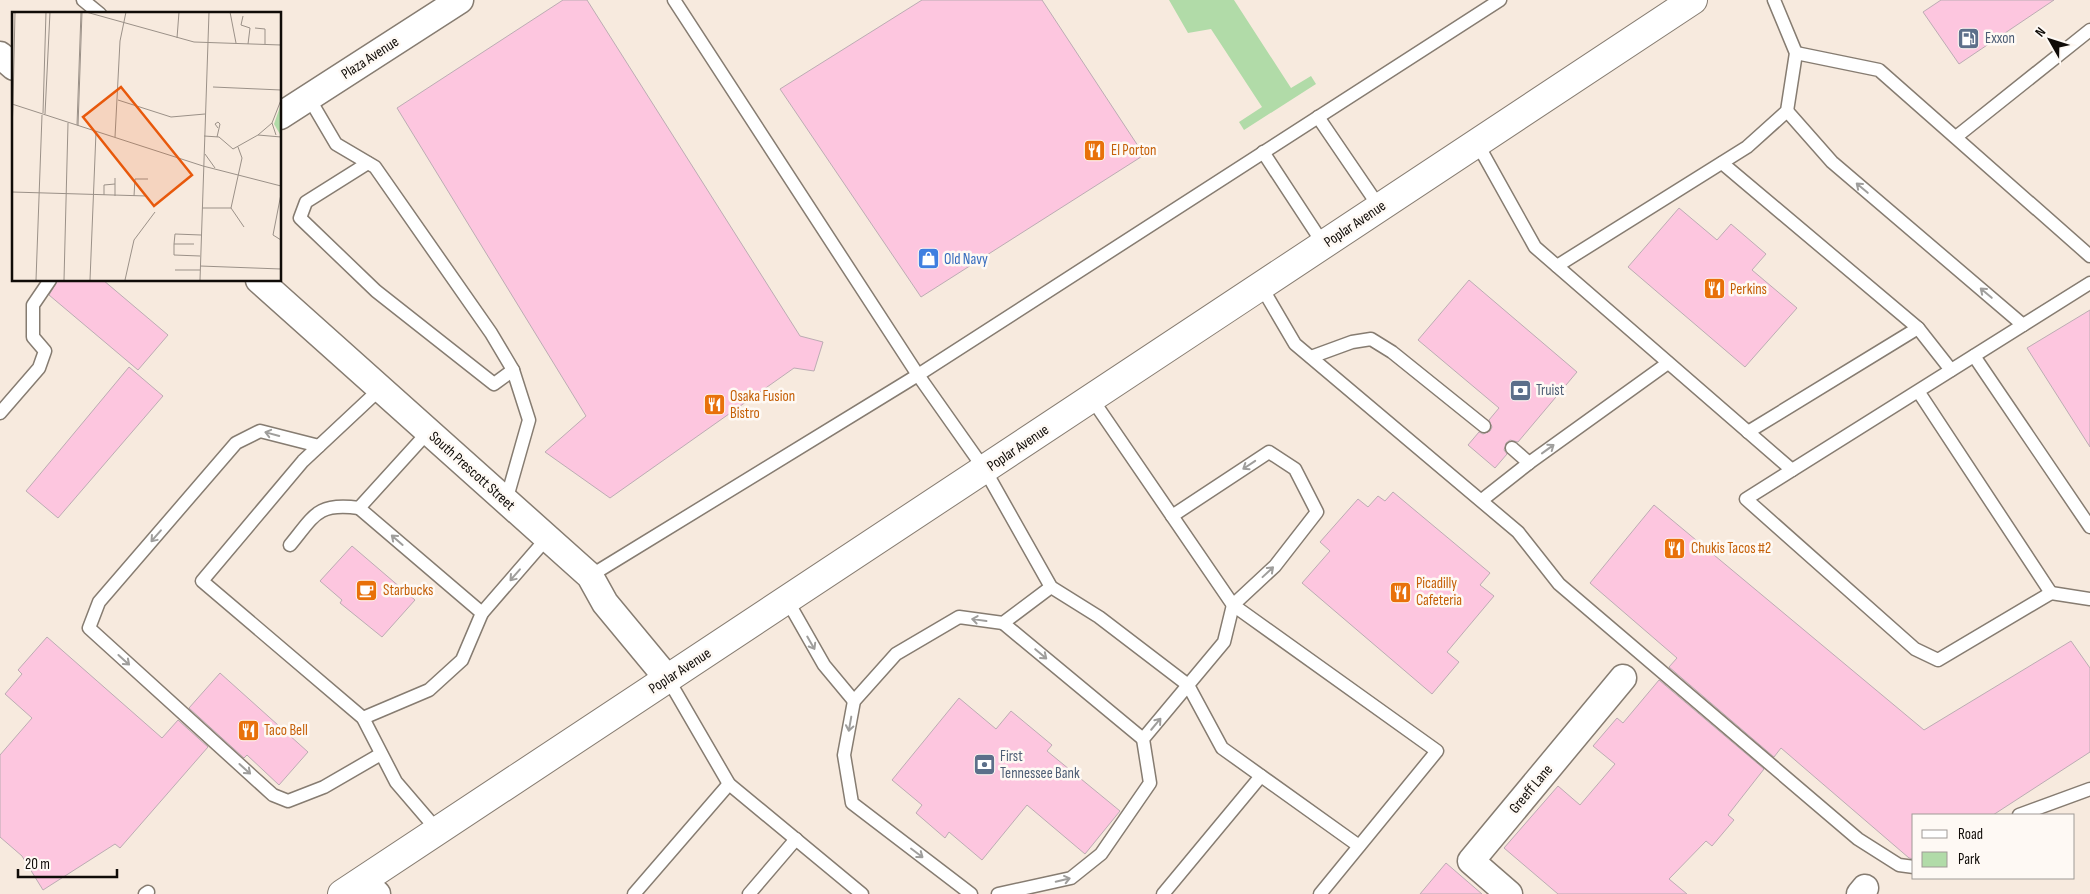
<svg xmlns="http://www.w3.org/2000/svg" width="2090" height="894" viewBox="0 0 2090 894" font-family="'Sofia Sans Condensed',sans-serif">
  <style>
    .green { fill: #b1dba8 }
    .building { fill: #fdc6df; stroke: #bcacb3 }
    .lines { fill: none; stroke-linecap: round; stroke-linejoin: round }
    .lane-casing { stroke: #867c71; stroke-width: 15 }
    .street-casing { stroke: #867c71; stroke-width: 29 }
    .primary-casing { stroke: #867c71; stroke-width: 30 }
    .lane { stroke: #fff; stroke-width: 12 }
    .street { stroke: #fff; stroke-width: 26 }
    .primary { stroke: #fff; stroke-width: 28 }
    .oneway { stroke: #9f9e9c }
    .labels { text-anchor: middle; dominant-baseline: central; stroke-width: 5; stroke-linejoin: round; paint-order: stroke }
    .service-label { font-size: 15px; fill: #4e5e75; stroke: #fef9f4; text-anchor: start }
    .street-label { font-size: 15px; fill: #100c08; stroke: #fef9f4 }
    .food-label { font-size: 15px; fill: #c56008; stroke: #fef9f4; text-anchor: start }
    .shop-label { font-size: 15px; fill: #366cbe; stroke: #fef9f4; text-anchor: start }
    .inset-road { fill: none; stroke: #9b9188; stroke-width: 1 }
    .view { fill: #e8590c; fill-opacity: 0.15; stroke: #e8590c; stroke-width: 2.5 }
    .inset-edge { fill: none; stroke: #100c08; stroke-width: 2.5 }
  </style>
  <rect width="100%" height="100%" fill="#f7eade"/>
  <polygon class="green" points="1169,0 1234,0 1291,88 1311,76 1316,84 1244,130 1239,122 1262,107 1211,29 1188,33"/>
  <g class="building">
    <polygon points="563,0 587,0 800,336 823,342 814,371 794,368 610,498 545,452 586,416 397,108"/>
    <polygon points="922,0 1042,0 1144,155 921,297 780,89"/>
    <polygon points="1941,0 2054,0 1959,64 1923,12"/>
    <polygon points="1679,208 1717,240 1731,224 1766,254 1752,270 1797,308 1745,367 1628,267"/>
    <polygon points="58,280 103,280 168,335 138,370 49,295"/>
    <polygon points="1469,280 1577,372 1518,442 1510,440 1506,443 1504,450 1507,454 1495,468 1468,445 1479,432 1483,434 1490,431 1492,427 1489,420 1499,408 1418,340"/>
    <polygon points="2090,310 2090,447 2027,348"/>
    <polygon points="129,367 163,396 58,518 26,491"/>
    <polygon points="1393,492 1490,573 1480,585 1494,596 1447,652 1459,662 1432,694 1302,583 1330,551 1320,542 1358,499 1368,507 1378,496 1385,501"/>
    <polygon points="1654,505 1924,730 2071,641 2090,668 2090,752 1993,815 1914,815 1914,859 1909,858 1781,748 1774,757 1669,667 1677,658 1590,583"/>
    <polygon points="352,546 415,600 382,637 340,603 342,600 320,581"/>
    <polygon points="47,637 162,738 178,720 208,747 120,848 115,844 43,890 22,856 0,837 0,755 32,718 5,694 22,674 18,670"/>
    <polygon points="220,673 308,752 279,785 247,755 244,758 189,708"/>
    <polygon points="1659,680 1764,769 1728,815 1734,820 1712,846 1706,841 1669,879 1687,894 1558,894 1504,848 1558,786 1580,805 1615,764 1593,746 1617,718 1623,723"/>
    <polygon points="959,698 996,729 1011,711 1052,745 1047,751 1120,811 1085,854 1027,805 982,860 949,832 945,838 916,813 922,805 892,780"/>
    <polygon points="1446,863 1482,894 1420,894"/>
  </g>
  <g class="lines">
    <defs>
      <g id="lane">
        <polyline points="83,0 100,14"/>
        <polyline points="674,0 918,375 985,470 1051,587 1099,617 1188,685 1222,748 1359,846"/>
        <polyline points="1796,53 1879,70 2090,256"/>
        <polyline points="309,98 336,144 375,167 491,333 513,370 529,420 506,501"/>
        <polyline points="1787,111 1832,162 2023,325"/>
        <polyline points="1318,117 1380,208"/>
        <polyline points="1956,137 2090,30"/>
        <polyline points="1477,143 1535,247 1792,470"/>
        <polyline points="1263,152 1324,245"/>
        <polyline points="368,163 306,202 300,218 376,291 494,384 513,370"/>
        <polyline points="1722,163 1918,328 1748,432"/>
        <polyline points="1557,266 1747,147 1787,111 1796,53 1774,0"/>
        <polyline points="1261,286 1295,344 1518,532 1559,584 1858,839 1899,865 1914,867"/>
        <polyline points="1918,328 1951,370"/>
        <polyline points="1974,356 2090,527"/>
        <polyline points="1311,357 1352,342 1371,339 1392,352 1484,426"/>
        <polyline points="380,389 303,461 202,581 363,718 396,782 438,831"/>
        <polyline points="1918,391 2051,593 1938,660 1915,649 1746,499 2090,283"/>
        <polyline points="1092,399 1233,605 1437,751 1320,894"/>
        <polyline points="0,413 39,368 45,351 33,337 33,305 50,280"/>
        <polyline points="428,432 359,508 482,613 547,538"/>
        <polyline points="319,446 260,431 236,443 99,602 89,628 273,795 288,801 324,787 381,754"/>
        <polyline points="1512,448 1529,463"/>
        <polyline points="1482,500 1529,463 1668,363"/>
        <path d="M290 545C314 516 317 502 359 508"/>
        <polyline points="590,576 918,375 1500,0"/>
        <polyline points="2051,593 2090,599"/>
        <polyline points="787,600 824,665 854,701"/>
        <polyline points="1003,623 1143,739"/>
        <polyline points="668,679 729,784 862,894"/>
        <polyline points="363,718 429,690 462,660 482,613"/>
        <polyline points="2019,815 2090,789"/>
        <polyline points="145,894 148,892"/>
        <polyline points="634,894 729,784"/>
        <polyline points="749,894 796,839"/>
        <polyline points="971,894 852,803 844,755 854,701 896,654 959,617 1003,623 1051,587"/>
        <polyline points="998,894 1071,878 1101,854 1150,783 1143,739 1224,642 1233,605 1275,566 1317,512 1295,469 1269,452 1172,516"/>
        <polyline points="1163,894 1261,776"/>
      </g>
      <g id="street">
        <polyline points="0,55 14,67"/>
        <polyline points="280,116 460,0"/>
        <polyline points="259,280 590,576 605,603 668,679"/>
        <polyline points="363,881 377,894"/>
        <polyline points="1509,894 1471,861 1623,678"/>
        <polyline points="1860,894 1865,888"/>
      </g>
      <polyline id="primary" points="342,894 1693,0"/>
    </defs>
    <use href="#lane" class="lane-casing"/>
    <use href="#street" class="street-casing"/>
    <use href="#primary" class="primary-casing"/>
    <use href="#lane" class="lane"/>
    <use href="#street" class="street"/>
    <use href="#primary" class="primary"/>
  </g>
  <defs><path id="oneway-shaft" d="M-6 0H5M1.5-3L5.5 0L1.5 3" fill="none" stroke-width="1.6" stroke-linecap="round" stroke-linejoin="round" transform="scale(1.25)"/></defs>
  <g class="oneway">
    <use href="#oneway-shaft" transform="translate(1862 188) rotate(-140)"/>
    <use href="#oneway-shaft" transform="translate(1986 293) rotate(-140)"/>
    <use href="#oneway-shaft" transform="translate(272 434) rotate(-165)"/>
    <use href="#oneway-shaft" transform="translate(1548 449) rotate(-36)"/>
    <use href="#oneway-shaft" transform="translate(1249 465) rotate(146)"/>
    <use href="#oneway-shaft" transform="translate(156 536) rotate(131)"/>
    <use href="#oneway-shaft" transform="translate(397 540) rotate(-139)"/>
    <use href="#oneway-shaft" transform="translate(1268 572) rotate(-43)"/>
    <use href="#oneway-shaft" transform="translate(515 575) rotate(131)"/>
    <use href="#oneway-shaft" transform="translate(979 620) rotate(-172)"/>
    <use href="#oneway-shaft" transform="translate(811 643) rotate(60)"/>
    <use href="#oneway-shaft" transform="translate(1041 654) rotate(40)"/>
    <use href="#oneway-shaft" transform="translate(124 660) rotate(42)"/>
    <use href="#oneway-shaft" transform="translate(850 724) rotate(100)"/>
    <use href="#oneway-shaft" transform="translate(1156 724) rotate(-50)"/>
    <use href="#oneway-shaft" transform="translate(245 769) rotate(42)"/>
    <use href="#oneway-shaft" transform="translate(917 853) rotate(37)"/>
    <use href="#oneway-shaft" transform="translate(1063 880) rotate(-13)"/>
  </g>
  <defs>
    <symbol id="fuel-square" viewBox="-11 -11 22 22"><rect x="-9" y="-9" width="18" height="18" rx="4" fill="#5c6f8a" stroke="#fef9f4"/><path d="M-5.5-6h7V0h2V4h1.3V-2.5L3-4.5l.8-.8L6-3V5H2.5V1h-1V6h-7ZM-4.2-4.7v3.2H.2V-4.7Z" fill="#fff"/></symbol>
    <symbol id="restaurant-square" viewBox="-11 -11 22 22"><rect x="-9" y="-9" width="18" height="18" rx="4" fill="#e8710a" stroke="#fef9f4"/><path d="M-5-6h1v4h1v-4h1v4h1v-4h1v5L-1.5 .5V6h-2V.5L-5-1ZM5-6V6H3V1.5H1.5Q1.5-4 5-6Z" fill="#fff"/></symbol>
    <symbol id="shop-square" viewBox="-11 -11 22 22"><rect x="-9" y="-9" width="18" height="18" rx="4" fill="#3f7fe0" stroke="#fef9f4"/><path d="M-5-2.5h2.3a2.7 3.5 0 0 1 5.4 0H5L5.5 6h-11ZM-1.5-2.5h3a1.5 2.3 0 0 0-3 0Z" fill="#fff"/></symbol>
    <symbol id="bank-square" viewBox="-11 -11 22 22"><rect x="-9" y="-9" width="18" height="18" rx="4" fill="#5c6f8a" stroke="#fef9f4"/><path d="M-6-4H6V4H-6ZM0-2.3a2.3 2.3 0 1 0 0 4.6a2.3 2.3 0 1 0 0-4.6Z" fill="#fff"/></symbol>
    <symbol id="cafe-square" viewBox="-11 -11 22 22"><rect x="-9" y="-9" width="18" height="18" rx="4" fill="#e8710a" stroke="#fef9f4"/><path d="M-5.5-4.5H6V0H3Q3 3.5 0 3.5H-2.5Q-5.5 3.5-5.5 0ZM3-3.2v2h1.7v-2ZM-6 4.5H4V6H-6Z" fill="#fff"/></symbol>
  </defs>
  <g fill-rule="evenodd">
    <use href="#fuel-square" x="1956" y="26" width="25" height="25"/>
    <use href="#restaurant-square" x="1082" y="138" width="25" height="25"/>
    <use href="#shop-square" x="916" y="246" width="25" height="25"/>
    <use href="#restaurant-square" x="1702" y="276" width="25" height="25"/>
    <use href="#bank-square" x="1508" y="378" width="25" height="25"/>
    <use href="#restaurant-square" x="702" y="392" width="25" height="25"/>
    <use href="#restaurant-square" x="1662" y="536" width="25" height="25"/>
    <use href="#cafe-square" x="354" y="578" width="25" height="25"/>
    <use href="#restaurant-square" x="1388" y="580" width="25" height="25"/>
    <use href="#restaurant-square" x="236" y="718" width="25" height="25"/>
    <use href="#bank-square" x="972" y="752" width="25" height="25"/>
  </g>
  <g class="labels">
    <g class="service-label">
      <text x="1985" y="38">Exxon</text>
      <text x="1536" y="390">Truist</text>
      <text x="1000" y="756">First<tspan x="1000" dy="17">Tennessee Bank</tspan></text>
    </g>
    <g class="street-label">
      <text transform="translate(370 58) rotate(-33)">Plaza Avenue</text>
      <text transform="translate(1355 224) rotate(-34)">Poplar Avenue</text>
      <text transform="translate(1018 448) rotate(-34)">Poplar Avenue</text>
      <text transform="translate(472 471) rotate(42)">South Prescott Street</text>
      <text transform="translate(680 671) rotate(-33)">Poplar Avenue</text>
      <text transform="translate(1531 789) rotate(-50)">Greeff Lane</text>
    </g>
    <g class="food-label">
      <text x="1111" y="150">El Porton</text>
      <text x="1730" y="289">Perkins</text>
      <text x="730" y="396">Osaka Fusion<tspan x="730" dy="17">Bistro</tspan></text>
      <text x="1691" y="548">Chukis Tacos #2</text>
      <text x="1416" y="583">Picadilly<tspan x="1416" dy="17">Cafeteria</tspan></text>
      <text x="383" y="590">Starbucks</text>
      <text x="264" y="730">Taco Bell</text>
    </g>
    <g class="shop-label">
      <text x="944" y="259">Old Navy</text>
    </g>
  </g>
  <g transform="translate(12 12)">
    <rect width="269" height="269" fill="#f7eade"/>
    <path d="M269 92V124L262 112Z" fill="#b1dba8"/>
    <path class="inset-road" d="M74 0 182 30 269 33M218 0 224 31M231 4 229 13 238 16 236 32M243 16 253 17V32M165 26 167 0M201 75 269 78M106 88 159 105 193 102M0 92 191 154 269 174M1 92 3 0M31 101 34 0M33 102 38 0M65 113 69 0M66 114 70 0M0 118 1 92M246 123 260 111M264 123 260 111 269 88M192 124 207 125 221 137 246 123 269 125M103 125 108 29 114 0M205 125 208 112 206 110 203 112 206 116M193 142 203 156M0 180 135 184M269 182 261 223 269 228M92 183V173L103 172M103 184V166M122 184 123 167H136M190 196H219M219 196 230 146 226 135M219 196 232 215M162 232H182M188 244 162 243V232L163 222 189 223M188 254 269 257M163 258H188M24 268 30 103M52 268 56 111M78 268 84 120M113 268 122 228 143 200M188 268 197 0"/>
    <path class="view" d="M109 75 180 163 142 194 71 105Z"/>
    <rect width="269" height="269" class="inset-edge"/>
  </g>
  <rect x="1912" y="814" width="162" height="65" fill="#fef9f4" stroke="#9f9a96"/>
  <rect x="1922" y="830" width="25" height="8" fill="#ffffff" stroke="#9f9a96"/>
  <text x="1958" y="839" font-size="15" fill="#100c08">Road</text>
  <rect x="1922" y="852" width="25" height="15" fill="#b1dba8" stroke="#9f9a96"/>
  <text x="1958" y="864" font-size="15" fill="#100c08">Park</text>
  <g transform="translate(2050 40) rotate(309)" stroke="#fef9f4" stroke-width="4" paint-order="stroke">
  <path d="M0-4L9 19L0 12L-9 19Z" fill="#100c08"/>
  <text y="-8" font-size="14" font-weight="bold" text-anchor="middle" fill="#100c08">N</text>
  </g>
  <path d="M18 869v8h99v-8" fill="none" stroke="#100c08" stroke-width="2.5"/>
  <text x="25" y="869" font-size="15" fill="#100c08" stroke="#fef9f4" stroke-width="4" paint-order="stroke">20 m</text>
</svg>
